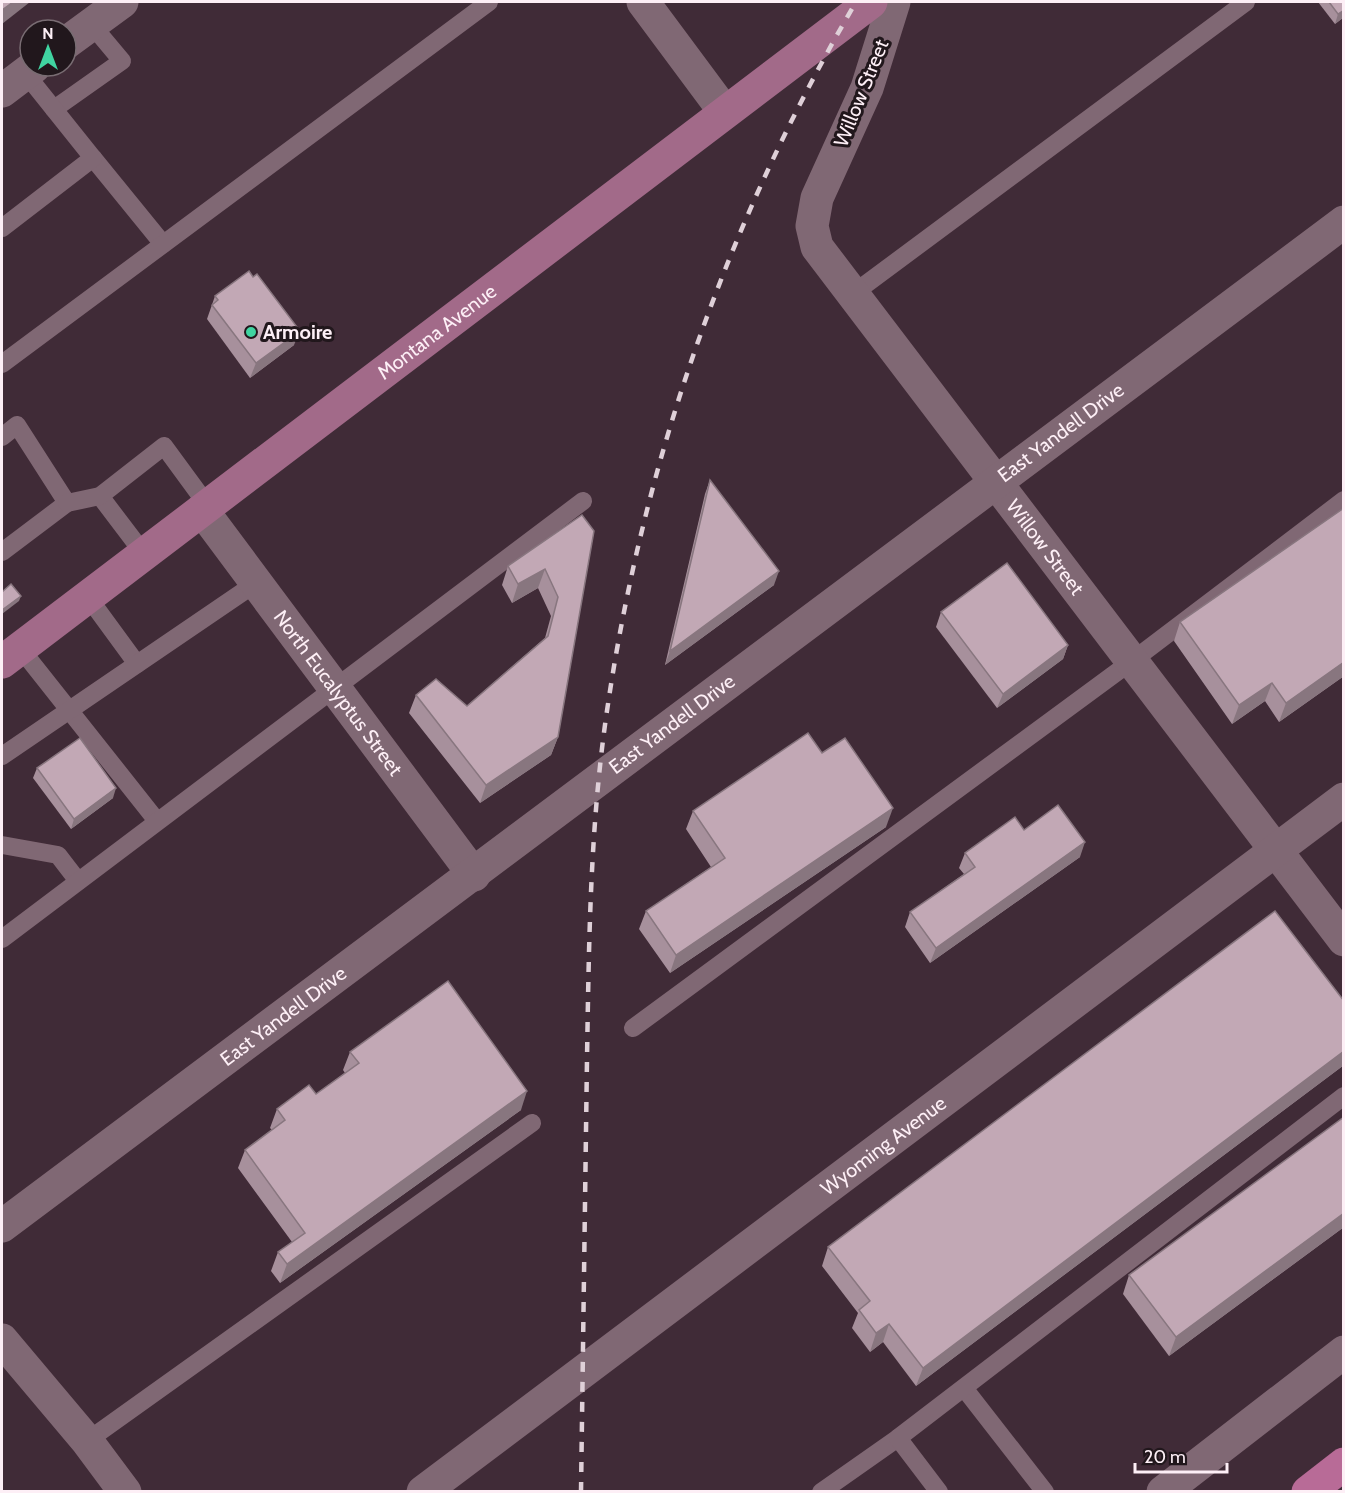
<svg xmlns="http://www.w3.org/2000/svg" width="1345" height="1493" viewBox="0 0 1345 1493" font-family="Cabin,sans-serif">
  <style>
    .lines { fill: none; stroke-linecap: round; stroke-linejoin: round }
    .lane { stroke: #806874; stroke-width: 18 }
    .street { stroke: #806874; stroke-width: 33 }
    .secondary { stroke: #806874; stroke-width: 33 }
    .primary { stroke: #a26a89; stroke-width: 33 }
    .highway { stroke: #b86b97; stroke-width: 33 }
    .rail { stroke: #dfd0d8; stroke-width: 4.5; stroke-dasharray: 10 10; stroke-linecap: butt }
    .wall { fill: #a7909c }
    .shaded-wall { fill: #88767f }
    .building { fill: #c2a8b5; stroke: #88767f; stroke-width: 1.5 }
    .poi-dot { fill: #40d4a1; stroke: #21171c; stroke-width: 2 }
    .labels { text-anchor: middle; dominant-baseline: central; stroke-width: 6; stroke-linejoin: round; paint-order: stroke }
    .street-label { font-size: 20px; fill: #fdeff6; stroke: #21171c }
    .poi-label { font-size: 20px; font-weight: bold; fill: #fdeff6; stroke: #21171c; text-anchor: start }
  </style>
  <rect width="100%" height="100%" fill="#402b37"/>
  <g class="lines">
    <g class="lane">
      <polyline points="54,109 122,61 91,24"/>
      <polyline points="93,158 163,244"/>
      <polyline points="2,228 93,158 25,73"/>
      <polyline points="854,293 1246,2"/>
      <polyline points="2,364 489,2"/>
      <polyline points="2,437 17,425 67,503 2,552"/>
      <polyline points="100,496 144,554"/>
      <polyline points="67,503 100,496 164,446 208,506"/>
      <polyline points="88,597 137,664"/>
      <polyline points="20,648 157,821"/>
      <polyline points="2,756 256,583"/>
      <polyline points="2,845 58,855 78,881"/>
      <polyline points="2,939 583,501"/>
      <polyline points="633,1028 1132,661 1344,500"/>
      <polyline points="964,1388 1045,1492"/>
      <polyline points="87,1441 532,1123"/>
      <polyline points="821,1492 898,1438"/>
      <polyline points="939,1492 898,1438 1344,1096"/>
    </g>
    <g class="street">
      <polyline points="643,2 724,111"/>
      <path id="s1" d="M894 2 867 88 817 198 812 226 817 247 1344 940"/>
      <path id="s2" d="M202 510 474 875"/>
      <polyline points="2,1340 87,1441 125,1492"/>
    </g>
    <g class="secondary">
      <polyline points="66,43 122,2"/>
      <polyline points="2,91 35,66"/>
      <path id="s3" d="M2 1226C450 893 894 554 1344 222"/>
      <path id="s4" d="M423 1492 1344 799"/>
      <polyline points="1163,1492 1344,1352"/>
    </g>
    <path class="primary" id="s5" d="M2 662 871 2"/>
    <polyline class="highway" points="1308,1492 1344,1464"/>
    <path class="rail" d="M581 1492C583 1347 585 1203 587 1059 589 940 590 822 608 704 645 456 729 218 856 2"/>
  </g>
  <g class="wall">
    <polygon points="1318,2 1344,2 1344,17 1335,24"/>
    <polygon points="215,296 294,345 250,378 207,319"/>
    <polygon points="710,480 774,585 665,665 705,494"/>
    <polygon points="582,515 558,737 551,755 480,803 409,713 416,695 467,706 545,638 551,616 538,588 512,603 502,585 508,566"/>
    <polygon points="941,612 1068,645 1063,659 997,708 936,627"/>
    <polygon points="1180,622 1344,676 1279,722 1265,701 1232,724 1174,641"/>
    <polygon points="822,753 886,827 670,973 639,929 646,911 711,867 686,829 693,811"/>
    <polygon points="37,768 113,798 71,829 33,778"/>
    <polygon points="1024,830 1080,857 930,963 905,927 910,912 964,874 959,868 965,853"/>
    <polygon points="1344,1001 1344,1065 916,1386 883,1342 870,1352 852,1328 858,1313 822,1266 828,1247"/>
    <polygon points="350,1052 521,1110 280,1283 271,1271 278,1252 292,1242 238,1168 245,1150 272,1130 270,1128 277,1109 316,1094 345,1073 343,1070"/>
    <polygon points="1344,1117 1344,1227 1169,1356 1123,1294 1129,1275"/>
  </g>
  <g class="shaded-wall">
    <polygon points="13,2 30,2 2,24 2,10"/>
    <polygon points="1344,10 1344,17 1335,24 1338,14"/>
    <polygon points="300,331 294,345 250,378 256,363"/>
    <polygon points="545,569 538,588 512,603 518,584"/>
    <polygon points="779,571 774,585 665,665 670,651"/>
    <polygon points="21,596 19,601 2,614 2,610"/>
    <polygon points="1068,645 1063,659 997,708 1003,694"/>
    <polygon points="1344,662 1344,676 1279,722 1286,703"/>
    <polygon points="1272,683 1265,701 1232,724 1239,705"/>
    <polygon points="558,737 551,755 480,803 486,785"/>
    <polygon points="116,788 113,798 71,829 74,819"/>
    <polygon points="893,808 886,827 670,973 676,955"/>
    <polygon points="1085,842 1080,857 930,963 936,948"/>
    <polygon points="1344,1051 1344,1065 916,1386 923,1368"/>
    <polygon points="527,1091 521,1110 280,1283 287,1264"/>
    <polygon points="1344,1213 1344,1227 1169,1356 1176,1337"/>
    <polygon points="889,1324 883,1342 870,1352 876,1333"/>
  </g>
  <g class="building">
    <polygon points="2,2 13,2 2,10"/>
    <polygon points="1329,2 1344,2 1344,10 1338,14"/>
    <polygon points="249,271 253,277 257,274 300,331 256,363 212,305 218,300 215,296"/>
    <polygon points="710,480 779,571 670,651"/>
    <polygon points="1344,508 1344,662 1286,703 1272,683 1239,705 1180,622"/>
    <polygon points="582,515 594,531 558,737 486,785 416,695 436,679 467,706 548,636 558,597 545,569 518,584 508,566"/>
    <polygon points="1007,563 1068,645 1003,694 941,612"/>
    <polygon points="11,584 21,596 2,610 2,592"/>
    <polygon points="808,733 822,753 845,738 893,808 676,955 646,911 725,858 693,811"/>
    <polygon points="80,738 116,788 74,819 37,768"/>
    <polygon points="1058,805 1085,842 936,948 910,912 975,867 965,853 1015,817 1024,830"/>
    <polygon points="1275,911 1344,1001 1344,1051 923,1368 889,1324 876,1333 859,1310 870,1301 828,1247"/>
    <polygon points="448,981 527,1091 287,1264 278,1252 305,1233 245,1150 285,1120 277,1109 309,1085 316,1094 359,1063 350,1052"/>
    <polygon points="1344,1117 1344,1213 1176,1337 1129,1275"/>
  </g>
  <circle class="poi-dot" cx="251" cy="332" r="6"/>
  <g class="labels">
    <g class="street-label">
      <text transform="translate(861 93) rotate(-68)">Willow Street</text>
      <text stroke="none"><textPath href="#s5" startOffset="546">Montana Avenue</textPath></text>
      <text stroke="none"><textPath href="#s3" startOffset="1323">East Yandell Drive</textPath></text>
      <text stroke="none"><textPath href="#s1" startOffset="638">Willow Street</textPath></text>
      <text stroke="none"><textPath href="#s2" startOffset="228">North Eucalyptus Street</textPath></text>
      <text stroke="none"><textPath href="#s3" startOffset="837">East Yandell Drive</textPath></text>
      <text stroke="none"><textPath href="#s3" startOffset="351">East Yandell Drive</textPath></text>
      <text stroke="none"><textPath href="#s4" startOffset="576">Wyoming Avenue</textPath></text>
    </g>
    <g class="poi-label">
      <text x="263" y="332">Armoire</text>
    </g>
  </g>
  <rect width="1345" height="1493" fill="none" stroke="#fdeff6" stroke-width="6"/>
  <g transform="translate(48 48)"><circle r="28" fill="#21171c" stroke="#796d73" stroke-width="1.5"/>
  <path d="M0-4.5L10 22L0 15L-10 22Z" fill="#40d4a1"/>
  <text y="-9" font-size="16" font-weight="bold" text-anchor="middle" fill="#fdeff6">N</text>
  </g>
  <path d="M1135 1463v9h92v-9" fill="none" stroke="#fdeff6" stroke-width="3"/>
  <text x="1144" y="1463" font-size="18" fill="#fdeff6" stroke="#21171c" stroke-width="4.5" paint-order="stroke">20 m</text>
</svg>
